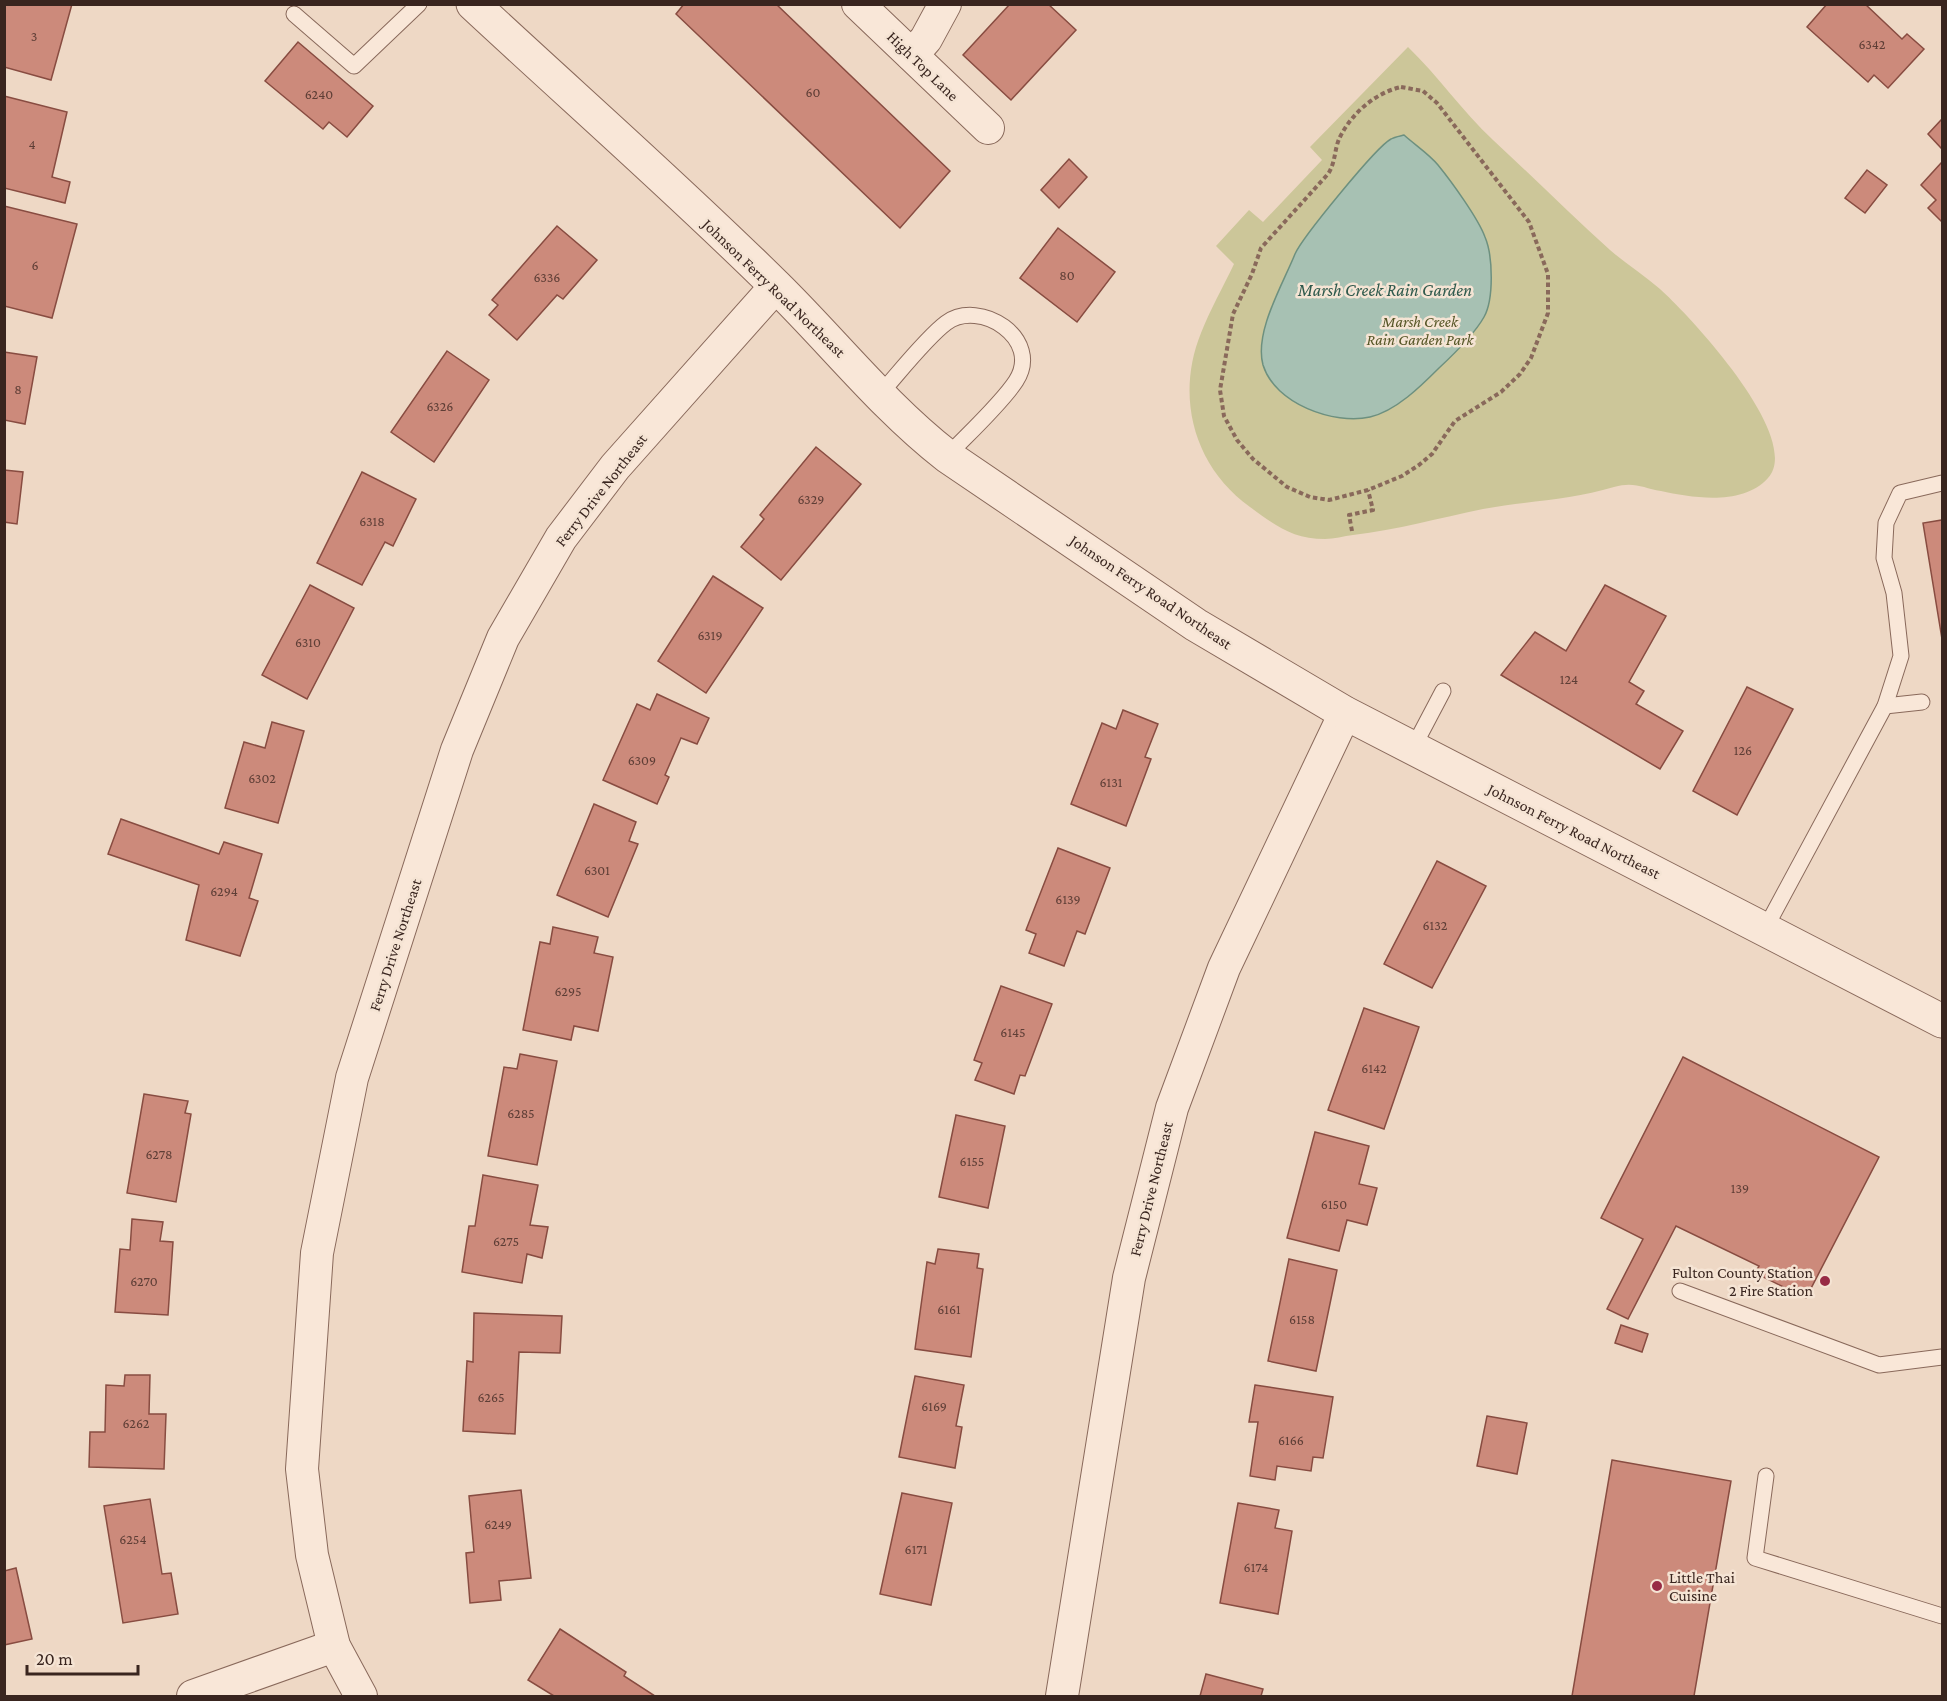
<svg xmlns="http://www.w3.org/2000/svg" width="1947" height="1701" viewBox="0 0 1947 1701" font-family="'Crimson Pro',serif">
  <style>
    .green { fill: #ccc699 }
    .water { fill: #a7c1b3; stroke: #6d907f; stroke-width: 1.5 }
    .building { fill: #cc8a7b; stroke: #884c41; stroke-width: 1.5 }
    .lines { fill: none; stroke-linecap: round; stroke-linejoin: round }
    .service-casing { stroke: #89695b; stroke-width: 17 }
    .minor-casing { stroke: #89695b; stroke-width: 34 }
    .tertiary-casing { stroke: #89695b; stroke-width: 35 }
    .path { stroke: #89695b; stroke-width: 4; stroke-dasharray: 4.5 3; stroke-linecap: butt }
    .service { stroke: #f9e7d8; stroke-width: 15 }
    .minor { stroke: #f9e7d8; stroke-width: 32 }
    .tertiary { stroke: #f9e7d8; stroke-width: 33 }
    .poi-dot { fill: #982b45; stroke: #f5e4d4; stroke-width: 2 }
    .labels { text-anchor: middle; dominant-baseline: central; stroke-width: 5; stroke-linejoin: round; paint-order: stroke }
    .number-label { font-size: 14px; fill: #5e3e36 }
    .street-label { font-size: 16px; fill: #39251f; stroke: #f5e4d4 }
    .park-label { font-size: 16px; font-style: italic; fill: #555526; stroke: #f5e4d4 }
    .poi-label { font-size: 16px; fill: #39251f; stroke: #f5e4d4; text-anchor: end }
    .water-label { font-size: 18px; font-style: italic; fill: #2e594c; stroke: #f5e4d4 }
  </style>
  <rect width="100%" height="100%" fill="#eed8c5"/>
  <path class="green" d="M1408 47C1439 77 1462 111 1493 140 1532 176 1570 214 1610 250 1626 264 1644 275 1660 289 1690 316 1804 438 1768 478 1743 506 1693 498 1661 491 1643 488 1634 481 1614 487 1571 500 1527 501 1483 509 1439 518 1397 530 1353 535 1344 536 1334 539 1325 539 1292 539 1275 525 1250 507 1194 467 1175 397 1201 333 1210 310 1223 287 1234 264L1216 246 1249 210 1263 222 1322 160 1310 147Z"/>
  <path class="water" d="M1404 135C1415 145 1429 154 1438 165 1451 181 1478 218 1485 237 1493 256 1494 299 1484 317 1475 333 1453 355 1439 368 1421 386 1396 411 1370 417 1334 425 1275 404 1263 365 1254 332 1283 284 1295 254 1302 238 1376 147 1391 139 1394 137 1400 136 1404 135Z"/>
  <g class="building">
    <polygon points="4,4 72,4 51,80 4,67"/>
    <polygon points="684,4 776,4 950,171 900,228 676,14"/>
    <polygon points="1010,4 1048,4 1076,30 1011,100 963,55"/>
    <polygon points="1827,4 1865,4 1902,39 1907,34 1924,49 1888,88 1874,75 1868,82 1807,27"/>
    <polygon points="298,42 373,106 347,137 329,122 323,129 265,81"/>
    <polygon points="4,96 67,112 52,177 70,182 65,203 4,188"/>
    <polygon points="1942,119 1942,149 1928,134"/>
    <polygon points="1069,159 1087,177 1059,208 1041,190"/>
    <polygon points="1942,162 1942,222 1928,208 1936,200 1921,185"/>
    <polygon points="1867,170 1887,185 1865,213 1845,198"/>
    <polygon points="4,206 77,224 52,318 4,306"/>
    <polygon points="557,226 597,260 563,299 557,295 517,340 489,315 498,305 492,300"/>
    <polygon points="1058,228 1115,272 1077,322 1020,278"/>
    <polygon points="447,351 489,380 434,462 391,432"/>
    <polygon points="4,352 37,357 25,424 4,420"/>
    <polygon points="816,447 861,484 781,580 741,547 764,519 760,515"/>
    <polygon points="4,470 23,472 17,524 4,522"/>
    <polygon points="362,472 416,499 393,546 385,542 362,585 317,563"/>
    <polygon points="1942,520 1942,639 1923,523"/>
    <polygon points="713,576 763,608 706,693 658,661"/>
    <polygon points="310,585 354,608 307,699 262,675"/>
    <polygon points="1605,585 1666,616 1629,682 1644,691 1636,704 1683,731 1660,769 1501,675 1535,632 1566,651"/>
    <polygon points="1747,687 1793,709 1737,815 1693,791"/>
    <polygon points="657,694 709,718 697,744 681,738 665,775 669,777 657,804 603,780 637,704 650,710"/>
    <polygon points="1123,710 1158,724 1145,757 1151,759 1126,826 1071,804 1102,723 1116,729"/>
    <polygon points="272,722 304,731 278,823 225,808 244,742 265,748"/>
    <polygon points="594,804 636,822 629,841 638,844 608,917 557,895"/>
    <polygon points="121,819 219,854 224,842 262,854 249,898 258,901 240,956 186,940 199,885 108,854"/>
    <polygon points="1058,848 1110,868 1085,934 1077,931 1064,966 1029,953 1036,934 1026,930"/>
    <polygon points="1437,861 1486,886 1432,988 1384,964"/>
    <polygon points="553,927 598,937 594,953 613,957 598,1031 574,1026 571,1040 523,1030 540,942 550,944"/>
    <polygon points="1001,986 1052,1004 1025,1076 1020,1075 1014,1094 975,1080 982,1063 974,1060"/>
    <polygon points="1364,1008 1419,1027 1384,1129 1328,1110"/>
    <polygon points="520,1054 557,1061 537,1165 488,1156 504,1067 517,1069"/>
    <polygon points="1683,1057 1879,1157 1806,1298 1755,1273 1759,1266 1676,1226 1628,1319 1607,1309 1643,1239 1601,1218"/>
    <polygon points="144,1094 188,1101 185,1113 191,1114 176,1202 127,1193"/>
    <polygon points="956,1115 1005,1126 988,1208 939,1197"/>
    <polygon points="1315,1132 1369,1146 1359,1184 1377,1188 1367,1225 1347,1220 1339,1251 1287,1238"/>
    <polygon points="483,1175 538,1185 530,1225 548,1227 542,1258 527,1254 522,1283 462,1272 469,1226 475,1226"/>
    <polygon points="132,1219 163,1222 160,1241 173,1242 168,1315 115,1312 120,1249 130,1250"/>
    <polygon points="938,1249 979,1254 977,1268 983,1269 971,1357 915,1349 927,1262 935,1264"/>
    <polygon points="1289,1259 1337,1270 1316,1371 1268,1361"/>
    <polygon points="474,1313 562,1316 560,1353 519,1352 515,1434 463,1431 467,1361 473,1362"/>
    <polygon points="1621,1325 1648,1334 1642,1352 1615,1343"/>
    <polygon points="125,1375 150,1375 149,1414 166,1414 164,1469 89,1467 90,1432 105,1432 106,1385 124,1386"/>
    <polygon points="915,1376 964,1385 956,1426 962,1427 955,1468 899,1457"/>
    <polygon points="1255,1385 1333,1397 1323,1458 1313,1457 1311,1471 1277,1466 1275,1480 1250,1476 1258,1422 1249,1422"/>
    <polygon points="1487,1416 1527,1423 1517,1474 1477,1466"/>
    <polygon points="1612,1460 1731,1481 1694,1696 1572,1696"/>
    <polygon points="521,1490 531,1578 499,1581 501,1600 470,1603 466,1553 474,1552 469,1496"/>
    <polygon points="902,1493 952,1503 931,1605 880,1594"/>
    <polygon points="150,1499 162,1574 171,1573 178,1614 123,1623 104,1506"/>
    <polygon points="1238,1503 1279,1510 1275,1528 1292,1531 1278,1614 1220,1603"/>
    <polygon points="16,1568 32,1639 4,1645 4,1571"/>
    <polygon points="560,1629 626,1672 624,1676 655,1696 554,1696 528,1680"/>
    <polygon points="1206,1674 1263,1689 1261,1696 1200,1696"/>
  </g>
  <g class="lines">
    <defs>
      <g id="service">
        <polyline points="294,14 354,66 419,4"/>
        <path d="M880 394C898 374 926 338 946 323 980 298 1043 339 1016 381 1001 404 967 435 947 456"/>
        <polyline points="1885,706 1922,702"/>
        <polyline points="1413,748 1443,691"/>
        <polyline points="1765,929 1885,706 1901,656 1894,593 1884,558 1886,523 1900,493 1942,483"/>
        <polyline points="1680,1291 1879,1365 1942,1357"/>
        <polyline points="1766,1476 1755,1558 1942,1616"/>
      </g>
      <g id="minor">
        <polyline points="858,4 988,128"/>
        <polyline points="912,55 926,39 945,4"/>
        <polyline points="193,1696 334,1646"/>
        <polyline points="361,1696 334,1646 312,1555 302,1469 317,1253 352,1078 457,750 503,638 561,538 615,467 776,286"/>
        <polyline points="1062,1696 1129,1278 1172,1108 1224,968 1345,713"/>
      </g>
      <path id="tertiary" d="M473 4C574 98 678 189 776 286 833 342 884 407 947 456L1196 625 1345 713 1942 1021"/>
    </defs>
    <use href="#service" class="service-casing"/>
    <use href="#minor" class="minor-casing"/>
    <use href="#tertiary" class="tertiary-casing"/>
    <g class="path">
      <path d="M1401 87 1423 91 1437 103 1529 222 1548 274V313L1531 358 1520 374 1501 392 1455 421 1432 454 1419 465 1402 476 1368 490 1329 500 1310 497 1287 487 1253 459 1237 440 1224 416 1220 390 1233 314 1252 274 1261 248 1328 174C1336 162 1334 149 1340 137 1352 113 1375 93 1401 87Z"/>
      <polyline points="1352,531 1349,515 1373,510 1368,490"/>
    </g>
    <use href="#service" class="service"/>
    <use href="#minor" class="minor"/>
    <use href="#tertiary" class="tertiary"/>
  </g>
  <g class="poi-dot">
    <circle cx="1825" cy="1281" r="6"/>
    <circle cx="1657" cy="1586" r="6"/>
  </g>
  <g class="labels">
    <g class="number-label">
      <text x="34" y="36">3</text>
      <text x="1872" y="44">6342</text>
      <text x="813" y="92">60</text>
      <text x="319" y="94">6240</text>
      <text x="32" y="144">4</text>
      <text x="35" y="265">6</text>
      <text x="1067" y="275">80</text>
      <text x="547" y="277">6336</text>
      <text x="18" y="389">8</text>
      <text x="440" y="406">6326</text>
      <text x="811" y="499">6329</text>
      <text x="372" y="521">6318</text>
      <text x="710" y="635">6319</text>
      <text x="308" y="642">6310</text>
      <text x="1569" y="679">124</text>
      <text x="1743" y="750">126</text>
      <text x="642" y="760">6309</text>
      <text x="262" y="778">6302</text>
      <text x="1111" y="782">6131</text>
      <text x="597" y="870">6301</text>
      <text x="224" y="891">6294</text>
      <text x="1068" y="899">6139</text>
      <text x="1435" y="925">6132</text>
      <text x="568" y="991">6295</text>
      <text x="1013" y="1032">6145</text>
      <text x="1374" y="1068">6142</text>
      <text x="521" y="1113">6285</text>
      <text x="159" y="1154">6278</text>
      <text x="972" y="1161">6155</text>
      <text x="1740" y="1188">139</text>
      <text x="1334" y="1204">6150</text>
      <text x="506" y="1241">6275</text>
      <text x="144" y="1281">6270</text>
      <text x="949" y="1309">6161</text>
      <text x="1302" y="1319">6158</text>
      <text x="491" y="1397">6265</text>
      <text x="934" y="1406">6169</text>
      <text x="136" y="1423">6262</text>
      <text x="1291" y="1440">6166</text>
      <text x="498" y="1524">6249</text>
      <text x="133" y="1539">6254</text>
      <text x="916" y="1549">6171</text>
      <text x="1256" y="1567">6174</text>
    </g>
    <g class="street-label">
      <text transform="translate(923 66) rotate(44)">High Top Lane</text>
      <text transform="translate(774 288) rotate(44)">Johnson Ferry Road Northeast</text>
      <text transform="translate(601 490) rotate(-52)">Ferry Drive Northeast</text>
      <text transform="translate(1151 592) rotate(34)">Johnson Ferry Road Northeast</text>
      <text transform="translate(1574 831) rotate(27)">Johnson Ferry Road Northeast</text>
      <text transform="translate(395 945) rotate(-72)">Ferry Drive Northeast</text>
      <text transform="translate(1151 1189) rotate(-76)">Ferry Drive Northeast</text>
    </g>
    <g class="park-label">
      <text x="1420" y="321">Marsh Creek<tspan x="1420" dy="18">Rain Garden Park</tspan></text>
    </g>
    <g class="poi-label">
      <text x="1813" y="1272">Fulton County Station<tspan x="1813" dy="18">2 Fire Station</tspan></text>
      <text x="1669" y="1577" text-anchor="start">Little Thai<tspan x="1669" dy="18">Cuisine</tspan></text>
    </g>
    <g class="water-label">
      <text x="1385" y="290">Marsh Creek Rain Garden</text>
    </g>
  </g>
  <rect width="1947" height="1701" fill="none" stroke="#39251f" stroke-width="12"/>
  <path d="M27 1665v9h111v-9" fill="none" stroke="#39251f" stroke-width="3"/>
  <text x="36" y="1665" font-size="18" fill="#39251f" stroke="#f5e4d4" stroke-width="4.5" paint-order="stroke">20 m</text>
</svg>
